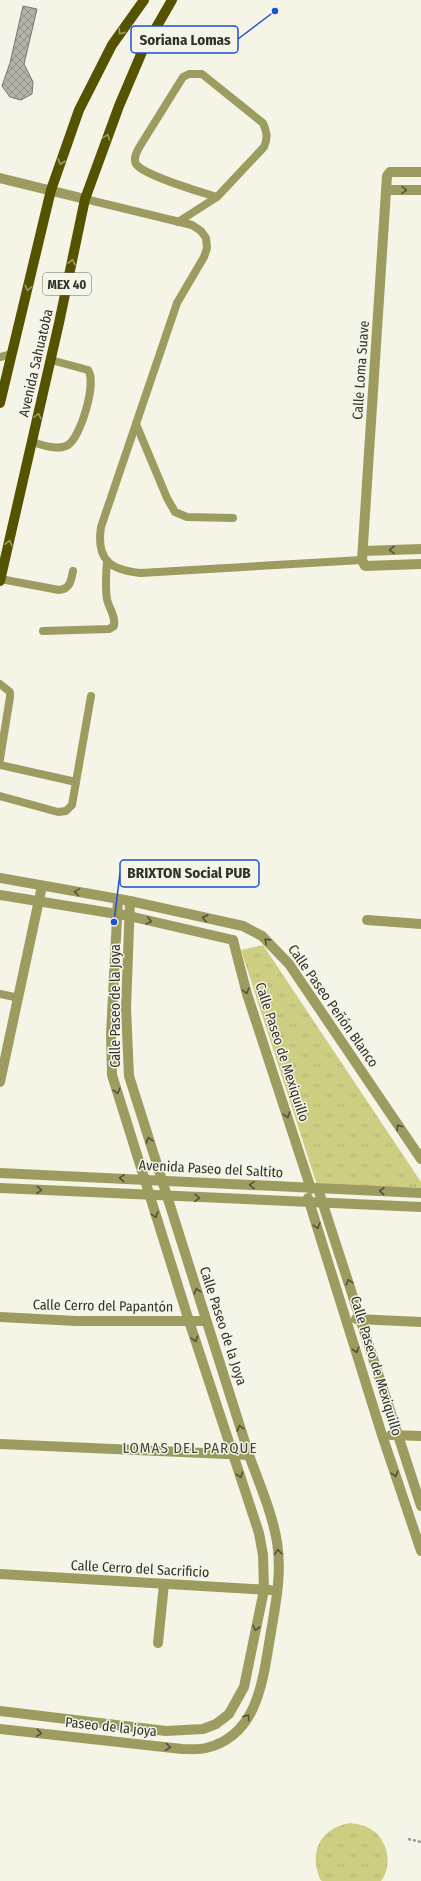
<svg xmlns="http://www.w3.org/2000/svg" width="421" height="1881" viewBox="0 0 421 1881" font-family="'Fira Sans Condensed',sans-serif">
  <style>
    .grass { fill: url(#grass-tufts) }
    .building { fill: url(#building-cross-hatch); stroke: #76766a }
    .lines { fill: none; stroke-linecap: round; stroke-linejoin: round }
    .path { stroke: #9a9a91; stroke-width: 2.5; stroke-dasharray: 3 2; stroke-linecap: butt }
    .lane { stroke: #9d9c60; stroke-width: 8 }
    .street { stroke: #9d9c60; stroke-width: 10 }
    .primary { stroke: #555300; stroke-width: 10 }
    .oneway { stroke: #9d9b68 }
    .oneway2 { stroke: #52523c }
    .labels { text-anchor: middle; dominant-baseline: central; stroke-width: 3; stroke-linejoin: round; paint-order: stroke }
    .shield { fill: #f4f4e7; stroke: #6c6c65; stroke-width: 1 }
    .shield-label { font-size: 13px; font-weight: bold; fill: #32322d }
    .street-label { font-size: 14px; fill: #32322d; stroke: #f4f4e7 }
    .neighbourhood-label { font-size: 15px; letter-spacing: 1px; fill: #46473c; stroke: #f4f4e7 }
    .leader { fill: none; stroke: #1d4ed8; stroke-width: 1.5 }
    .callout-dot { fill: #1d4ed8; stroke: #f4f4e7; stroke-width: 1.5 }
    .callout { fill: #f4f4e7; stroke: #1d4ed8; stroke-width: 1.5 }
    .callout-label { font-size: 15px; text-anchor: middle; font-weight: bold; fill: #32322d }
  </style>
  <defs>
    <pattern id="grass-tufts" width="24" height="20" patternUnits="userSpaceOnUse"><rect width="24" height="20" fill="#cece83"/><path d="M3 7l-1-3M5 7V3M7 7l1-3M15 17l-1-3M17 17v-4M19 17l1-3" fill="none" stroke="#b1b171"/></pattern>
    <pattern id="building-cross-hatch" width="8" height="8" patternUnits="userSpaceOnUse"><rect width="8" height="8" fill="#b3b3a7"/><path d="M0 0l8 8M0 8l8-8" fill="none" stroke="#929288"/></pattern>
  </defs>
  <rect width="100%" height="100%" fill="#f4f4e7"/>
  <g class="grass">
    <polygon points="263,945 421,1182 421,1188 317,1185 241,950"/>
    <path d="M350 1823C357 1824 364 1825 371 1829 388 1840 393 1865 381 1881H322L320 1879C309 1852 319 1829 350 1823Z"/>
  </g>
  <polygon class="building" points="23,6 37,9 24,64 33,82 32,94 21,100 10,97 2,86 10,63"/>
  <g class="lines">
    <polyline class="path" points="408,1839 421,1842"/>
    <g class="lane">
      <path d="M85 199 192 225 201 231 206 238 207 248 204 257 177 303 101 527C96 560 110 570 141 573L362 560"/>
      <path d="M178 222 217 197 264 147C268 138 267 133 263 123L202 74H189L183 77 140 146C137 151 133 158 136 164 143 175 203 193 217 197"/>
      <polyline points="0,357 12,354"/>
      <polyline points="136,424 167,498 175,512 187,517 233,518"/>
      <path d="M32 442C43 445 58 451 68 445 81 437 97 382 88 370L51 360"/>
      <path d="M0 579 59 590C70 589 71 581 73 571"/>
      <path d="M43 631 109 629 114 626C116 616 109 609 107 599 105 587 106 574 107 561"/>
      <polyline points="0,684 10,692 10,697 0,759"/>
      <polyline points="0,765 76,782"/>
      <polyline points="0,796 58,812 66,811 72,805 91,696"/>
      <polyline points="0,994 19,998"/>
    </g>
    <g class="street">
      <polyline points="421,172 390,172 387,176 362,560 365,566 421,564"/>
      <polyline points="0,178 85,199"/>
      <polyline points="386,190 421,190"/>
      <polyline points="363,551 421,549"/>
      <polyline points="0,878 130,901 243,926 262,936 289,964 421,1159"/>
      <polyline points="0,895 129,916 233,940"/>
      <polyline points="367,920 421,924"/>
      <polyline points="233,940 247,994 311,1189"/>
      <polyline points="0,1082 42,886"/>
      <polyline points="0,1173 421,1193"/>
      <polyline points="0,1188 421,1207"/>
      <polyline points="318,1189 421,1506"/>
      <polyline points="308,1198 382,1435 421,1551"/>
      <polyline points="0,1317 76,1321 206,1321"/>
      <polyline points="356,1319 421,1322"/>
      <polyline points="391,1435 421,1436"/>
      <polyline points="0,1444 249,1455"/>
      <polyline points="0,1574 270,1590"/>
      <polyline points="158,1643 164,1584"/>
      <polyline points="0,1711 166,1731 203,1729 216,1724 229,1714 244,1687 264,1590 263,1555 259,1533 189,1321 112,1075 111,1034 118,899"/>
      <path d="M0 1729 182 1749C190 1749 199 1750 206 1748 260 1735 263 1676 271 1632 276 1602 282 1572 277 1542 272 1512 259 1483 249 1455L129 1076 126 1008 130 901"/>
    </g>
    <g class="primary">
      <polyline points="0,403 51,190 79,110 112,45 144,0"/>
      <polyline points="0,581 59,323 85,199 119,106 142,52 172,0"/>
    </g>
  </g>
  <defs><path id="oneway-chevron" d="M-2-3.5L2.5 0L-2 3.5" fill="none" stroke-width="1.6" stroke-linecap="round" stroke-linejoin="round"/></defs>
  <g class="oneway">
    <use href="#oneway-chevron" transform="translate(121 32) rotate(125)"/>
    <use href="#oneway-chevron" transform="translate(107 137) rotate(-70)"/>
    <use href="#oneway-chevron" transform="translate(61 162) rotate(109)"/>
    <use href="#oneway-chevron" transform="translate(72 262) rotate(-78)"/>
    <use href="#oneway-chevron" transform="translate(28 288) rotate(104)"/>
    <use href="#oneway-chevron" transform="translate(38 416) rotate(-77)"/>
    <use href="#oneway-chevron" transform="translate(9 543) rotate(-77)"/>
  </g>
  <g class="oneway2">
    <use href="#oneway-chevron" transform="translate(404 190) rotate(1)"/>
    <use href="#oneway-chevron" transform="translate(392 550) rotate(178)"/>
    <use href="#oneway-chevron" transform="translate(77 892) rotate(-171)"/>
    <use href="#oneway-chevron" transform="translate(205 918) rotate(-167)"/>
    <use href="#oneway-chevron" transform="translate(149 921) rotate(13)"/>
    <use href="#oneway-chevron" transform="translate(267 941) rotate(-138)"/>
    <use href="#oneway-chevron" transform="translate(246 991) rotate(74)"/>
    <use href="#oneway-chevron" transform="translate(117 1091) rotate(74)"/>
    <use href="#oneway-chevron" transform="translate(287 1115) rotate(72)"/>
    <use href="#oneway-chevron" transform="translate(399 1127) rotate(-124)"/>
    <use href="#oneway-chevron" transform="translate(149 1140) rotate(-108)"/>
    <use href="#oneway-chevron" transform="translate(122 1178) rotate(-177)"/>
    <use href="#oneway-chevron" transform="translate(252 1185) rotate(-177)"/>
    <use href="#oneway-chevron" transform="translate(39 1190) rotate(3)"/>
    <use href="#oneway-chevron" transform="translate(382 1191) rotate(-178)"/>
    <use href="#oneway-chevron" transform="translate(197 1198) rotate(3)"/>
    <use href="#oneway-chevron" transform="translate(155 1215) rotate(72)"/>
    <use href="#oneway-chevron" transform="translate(317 1226) rotate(73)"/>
    <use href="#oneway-chevron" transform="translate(349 1282) rotate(-108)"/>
    <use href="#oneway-chevron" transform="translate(197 1291) rotate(-108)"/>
    <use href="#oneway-chevron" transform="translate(195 1339) rotate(72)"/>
    <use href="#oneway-chevron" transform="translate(356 1350) rotate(73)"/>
    <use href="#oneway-chevron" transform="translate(240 1428) rotate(-108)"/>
    <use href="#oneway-chevron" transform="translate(395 1474) rotate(72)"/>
    <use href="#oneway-chevron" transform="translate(240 1475) rotate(71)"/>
    <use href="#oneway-chevron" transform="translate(278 1552) rotate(-95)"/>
    <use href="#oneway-chevron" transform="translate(256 1628) rotate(102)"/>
    <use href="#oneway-chevron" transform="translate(247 1717) rotate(-55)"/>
    <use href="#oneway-chevron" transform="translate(39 1733) rotate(6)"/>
    <use href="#oneway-chevron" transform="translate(168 1747) rotate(6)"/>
  </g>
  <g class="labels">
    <rect class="shield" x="43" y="273" width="48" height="22" rx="3"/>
    <g class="shield-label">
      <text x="67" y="284">MEX 40</text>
    </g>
    <g class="street-label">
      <text transform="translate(36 363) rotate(-77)">Avenida Sahuatoba</text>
      <text transform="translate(361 370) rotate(-86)">Calle Loma Suave</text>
      <text transform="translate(115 1006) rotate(-90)">Calle Paseo de la Joya</text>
      <text transform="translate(333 1006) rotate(55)">Calle Paseo Peñón Blanco</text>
      <text transform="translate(282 1052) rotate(72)">Calle Paseo de Mexiquillo</text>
      <text transform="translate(211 1169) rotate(3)">Avenida Paseo del Saltito</text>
      <text transform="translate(103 1306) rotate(1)">Calle Cerro del Papantón</text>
      <text transform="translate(223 1326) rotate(72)">Calle Paseo de la Joya</text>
      <text transform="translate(376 1366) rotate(73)">Calle Paseo de Mexiquillo</text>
      <text transform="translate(140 1569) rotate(3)">Calle Cerro del Sacrificio</text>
      <text transform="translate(111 1727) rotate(6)">Paseo de la joya</text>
    </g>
    <g class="neighbourhood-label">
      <text x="190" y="1448">LOMAS DEL PARQUE</text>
    </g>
  </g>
  <path class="leader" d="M275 11L238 39M114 922L120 873"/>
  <g class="callout-dot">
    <circle cx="275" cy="11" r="4"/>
    <circle cx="114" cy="922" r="4"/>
  </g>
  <g class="callout">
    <rect x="131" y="26" width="107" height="27" rx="4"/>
    <rect x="120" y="860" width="139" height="27" rx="4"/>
  </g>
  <g class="callout-label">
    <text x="185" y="45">Soriana Lomas</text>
    <text x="189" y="878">BRIXTON Social PUB</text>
  </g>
</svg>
